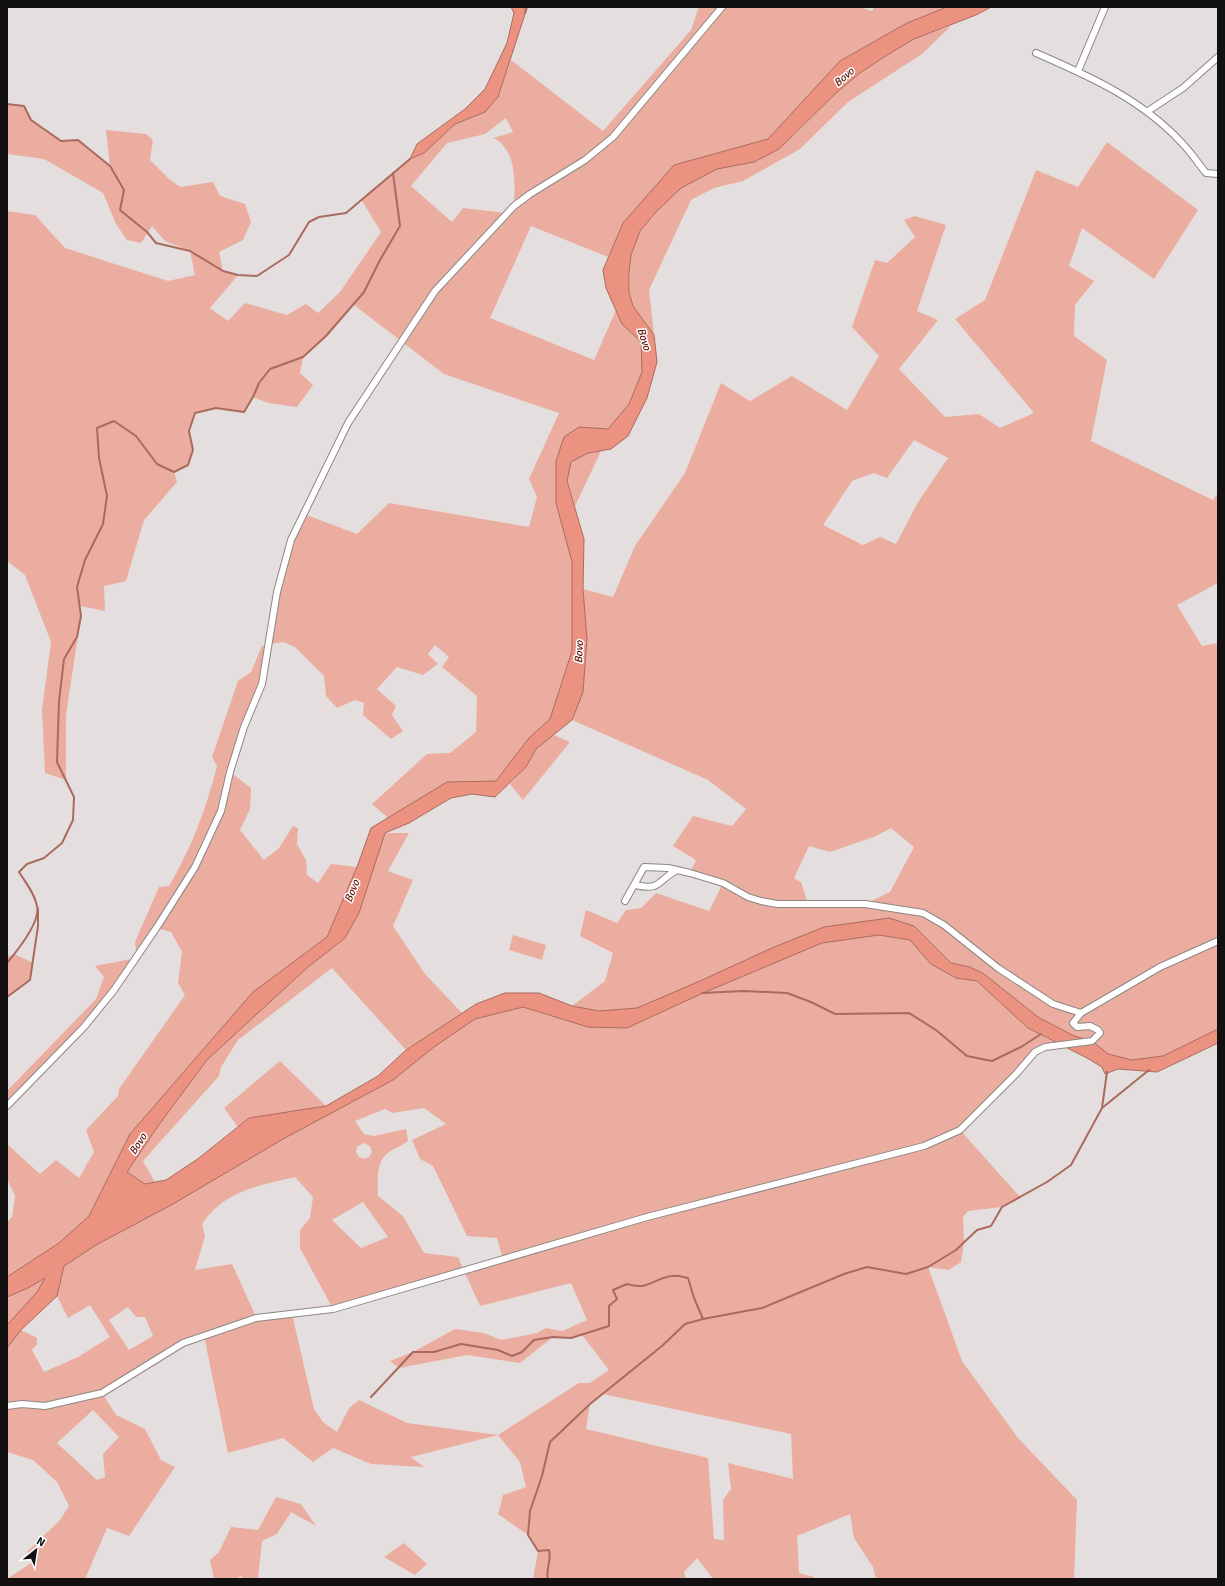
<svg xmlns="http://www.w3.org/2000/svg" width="1225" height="1586" viewBox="0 0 1225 1586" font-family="Signika,sans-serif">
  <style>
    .green { fill: #ebad9f; fill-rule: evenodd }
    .water { fill: #eb9280; stroke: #aa6b5e }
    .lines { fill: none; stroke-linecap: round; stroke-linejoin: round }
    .stream { stroke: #aa6b5e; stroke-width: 2 }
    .street-casing { stroke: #8c8785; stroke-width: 8 }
    .street { stroke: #fff; stroke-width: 6 }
    .labels { text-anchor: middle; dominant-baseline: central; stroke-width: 3; stroke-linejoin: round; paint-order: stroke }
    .water-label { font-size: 11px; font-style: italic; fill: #5d0e02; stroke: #fff }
  </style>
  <rect width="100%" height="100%" fill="#e4dfde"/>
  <g class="green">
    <path d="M699 7H860L872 11 874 7H947L907 23 840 61 768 139 674 165 623 223 608 257 531 226 490 318 594 360 616 310 622 324 641 342 642 372 629 404 608 429 579 427 564 437 556 461V503L572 562V651L550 719 529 738 496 781 447 782 388 818 372 804 427 754 450 753 476 732 477 696 442 667 449 657 435 645 428 654 438 664 423 675 397 667 377 689 396 706 392 715 403 731 391 739 363 715 364 703 355 700 337 708 326 696 324 676 295 647 283 642 269 644 262 684 244 727 230 772 251 788 250 809 240 830 264 860 279 848 293 826 298 828 297 844 306 860 307 875 318 883 331 864 357 867 327 937 253 992 130 1134 89 1216 59 1243 7 1277V1222L12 1217 15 1196 7 1179V1144L40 1174 56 1160 79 1178 94 1152 86 1130 118 1096 119 1089 185 995 178 983 182 952 171 932 157 928C135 962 112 996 84 1027 60 1054 33 1080 7 1106V1091L96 999 104 977 95 966 137 958 135 942 159 887 169 886C192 847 206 809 217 766L212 757 238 681 251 672 262 646 269 644 277 592 291 540 304 514 357 534 389 503 529 527 537 497 529 479 559 413 444 374 354 305 326 336 303 357 300 373 313 385 297 407 268 403 253 397 244 412 216 408 195 413 189 431 193 450 188 465 174 472 177 482 144 520 126 581 104 586 105 611 80 606 81 616 66 715V780L45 773 42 710 51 642 25 575 7 561V211L35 215 65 248 168 281 195 275 190 251 165 241 152 226 141 243 127 240 116 224 103 193 44 159 7 154V104L24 106 31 120 61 141 78 140 110 166 106 130 146 134 153 140 150 160 168 178 180 187 213 182 220 196 245 204 251 222 243 240 219 252 223 271 238 275 210 308 228 321 245 303 287 315 306 304 318 313 340 292 381 232 361 199 410 159 424 153 455 124 485 112 498 97 511 60 603 131 691 30ZM506 118 513 132 493 138C517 149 515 183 514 206L506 213 463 208 452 222 411 186 447 143 485 134Z"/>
    <polygon points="951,26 922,54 848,102 800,149 743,181 714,188 691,200 649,290 654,335 633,306 629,292 631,255 640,231 655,213 681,188 717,169 754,162 794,135 836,93 860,73 887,55 914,39"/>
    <path d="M1107 142 1198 210 1154 279 1082 228 1069 266 1094 281 1075 305 1074 336 1107 360 1091 441 1213 500 1218 493V583L1177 605 1202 646 1218 643V1029L1163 1056 1132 1060 1108 1054 1092 1041 1074 1036 1038 1017 984 974 970 967 951 963 889 918 700 981 637 1008 599 1011 572 1006 605 981 613 953 580 936 586 910 617 923 626 910 641 908 656 893 709 911 723 883 690 873 696 860 673 846 693 816 732 826 746 809 708 780 572 720 583 692 587 639 583 589 613 597 635 546 685 473 721 383 750 401 792 376 847 410 879 356 852 327 875 260 887 263 915 237 904 220 915 216 946 225 917 311 938 320 899 369 945 417 979 414 1000 428 1034 413 955 319 985 300 1036 170 1078 187ZM914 440 948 458 918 502 896 544 880 537 863 545 823 525 852 481 874 473 887 478ZM891 828 914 847 890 892 865 904H808L801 882 794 878 809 846 830 852 876 836Z"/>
    <polygon points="601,451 575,506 567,481 571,462 588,453"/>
    <polygon points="554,735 570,742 523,800 510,784 526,767 536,749"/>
    <polygon points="385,833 409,833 388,871 413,880 393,926 425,974 462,1013 406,1050 332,968 238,1040 221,1067 219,1076 143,1161 155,1182 145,1184 127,1172 158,1126 207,1060 308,967 345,938"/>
    <polygon points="513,935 546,945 542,960 509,950"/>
    <path d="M879 935 910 940 931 964 956 978 977 981 1028 1028 1059 1045 1045 1047 960 1130 1021 1198 1002 1207 968 1211 963 1217 964 1242 961 1262 949 1270 928 1267 962 1361 1018 1438 1077 1500 1074 1579H876L873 1567 854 1538 850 1514 797 1536 799 1573 814 1577V1579H713L697 1558 684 1572 686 1579H533L538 1551 528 1535 498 1514 503 1495 526 1487 520 1462 498 1435 411 1457 424 1467 371 1464 333 1448 313 1462 283 1438 228 1453 204 1336 183 1343 102 1393 116 1415 145 1429 161 1460 175 1467 129 1536 107 1528 85 1579H7L31 1563 27 1552 60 1520 69 1506 57 1482 33 1460 7 1452V1348L21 1330 37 1338V1344L32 1350 44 1372 78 1357 110 1337 90 1305 68 1318 57 1296 64 1266 96 1245 283 1139 393 1080 434 1047 475 1019 523 1007 588 1027 627 1028 703 993 822 943ZM424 1108 446 1124 412 1140 420 1159 433 1166 467 1236 497 1238 503 1259 464 1271 458 1257 424 1253 403 1216 378 1196C378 1181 375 1162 389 1152 395 1148 402 1146 408 1141L406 1129 374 1136 364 1134 355 1121 385 1109 393 1113ZM363 1143 370 1146 372 1152 369 1157 364 1159 359 1157 356 1152 357 1147ZM295 1177 313 1197 310 1218 300 1230V1248L333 1309 464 1271 480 1306 571 1283 587 1320 562 1331 546 1328 537 1333 501 1340 484 1333 455 1329 413 1352 390 1361 399 1368 467 1355 520 1363 553 1337 571 1338 582 1335 609 1370 590 1383H579L498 1435 407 1423 359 1400 349 1408 337 1432 323 1422 314 1409 292 1314 256 1317 232 1264 195 1270 205 1236 202 1224C225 1190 258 1186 295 1177ZM363 1202 388 1237 361 1248 332 1220ZM128 1307 136 1317H145L153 1336 129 1350 109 1320ZM603 1394 791 1434 793 1479 728 1463 731 1489 723 1500 724 1540 714 1539 708 1458 586 1429 590 1404ZM93 1410 119 1437 103 1454 105 1477 97 1480 57 1443Z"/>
    <polygon points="14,954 33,963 30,980 7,997 7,957"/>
    <polygon points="280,1061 326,1106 249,1118 238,1127 224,1108"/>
    <polygon points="45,1278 37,1292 7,1325 7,1297 28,1288"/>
    <polygon points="276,1497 301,1504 316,1526 291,1512 277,1534 262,1541 258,1579 244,1579 241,1576 235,1579 214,1579 210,1560 219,1552 231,1527 258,1530"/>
    <polygon points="404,1543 427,1564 415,1575 384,1557"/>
  </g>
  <g class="water">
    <polygon points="511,7 524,7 526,11 498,97 485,112 455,124 424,153 410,159 417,144 465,109 485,89 507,43 514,13"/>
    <polygon points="947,7 991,7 976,15 914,39 887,55 860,73 836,93 779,149 754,162 717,169 681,188 655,213 640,231 631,255 629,274 629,292 633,306 654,335 657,362 647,398 628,436 611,449 588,453 571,462 567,481 584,539 583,589 587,639 583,692 572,720 536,749 526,767 495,797 472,794 451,798 409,823 385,833 359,913 345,938 308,967 207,1060 158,1126 127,1172 145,1184 166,1180 199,1158 249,1118 326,1106 378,1076 406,1050 476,1004 505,993 539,993 572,1006 599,1011 637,1008 700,981 772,948 824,927 889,918 914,926 951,963 970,967 984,974 1038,1017 1074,1036 1092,1041 1108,1054 1132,1060 1163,1056 1218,1029 1218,1043 1157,1072 1118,1069 1105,1074 1102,1067 1087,1058 1028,1028 977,981 956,978 931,964 910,940 879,935 822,943 703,993 627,1028 588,1027 523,1007 475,1019 434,1047 393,1080 283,1139 173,1204 96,1245 64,1266 57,1296 21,1330 7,1348 7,1325 37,1292 45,1278 28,1288 7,1297 7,1277 59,1243 89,1216 130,1134 253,992 327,937 357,867 371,828 447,782 496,781 529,738 550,719 572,651 572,562 556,503 556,461 564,437 579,427 608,429 629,404 642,372 641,342 622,324 606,288 603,270 623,223 674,165 768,139 840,61 907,23"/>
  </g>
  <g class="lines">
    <g class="stream">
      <polyline points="525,13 527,7"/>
      <polyline points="7,104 24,106 31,120 61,141 78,140 110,166 124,190 120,210 147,232 156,243 190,251 223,271 238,275 257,276 289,255 309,222 319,217 346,213 410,159"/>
      <path d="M7 963C17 951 41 921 37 906 35 894 26 883 19 872L27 864 44 858 62 843 73 820 74 797 57 762 59 701 64 659 77 637 81 616 77 587 85 560 103 524 107 496 99 458 97 428 114 421 136 436 157 464 174 472 188 465 193 450 189 431 195 413 216 408 244 412 253 397 259 383 270 369 303 357 326 336 364 292 380 260 400 226 393 173"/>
      <polyline points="702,993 743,991 787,993 811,1002 835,1014 909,1013 936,1030 967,1056 992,1061 1021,1047 1041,1034"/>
      <polyline points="7,997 30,980 38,926 38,909"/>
      <polyline points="1102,1108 1149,1070"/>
      <path d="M371 1397 413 1352H434L461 1344 498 1350 512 1356 522 1352 534 1340 553 1337 571 1338 609 1326V1306L617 1299 613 1290 627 1284C650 1291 653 1278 672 1276 677 1275 683 1277 688 1278L694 1298 703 1319 762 1308 844 1274 867 1267 906 1274 928 1267 956 1250 977 1230 991 1226 1002 1207 1047 1182 1071 1165 1102 1108 1107 1072"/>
      <path d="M548 1579C545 1570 552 1561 549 1550L538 1551 528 1535 530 1511 542 1476 550 1442 590 1404 662 1346 685 1324 703 1319"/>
    </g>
    <defs>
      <g id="street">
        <path d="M1036 53C1089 76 1141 99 1181 142 1190 151 1198 163 1206 173L1218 174"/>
        <polyline points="1078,71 1105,7"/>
        <polyline points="1148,111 1183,88 1218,57"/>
        <path d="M635 885C662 891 656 881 677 870"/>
        <polyline points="625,901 644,867 668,868 690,873 723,883 748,897 761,901 777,904 865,904 923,913 944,925 998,968 1053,1004 1081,1013 1160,967 1218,941"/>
        <polyline points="7,1106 84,1027 114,990 157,927 195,867 221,811 230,772 244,727 262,684 277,592 291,540 348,423 435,291 514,206 530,194 585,160 613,137 722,7"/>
        <polyline points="7,1406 22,1404 45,1406 102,1393 183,1343 256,1318 333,1309 647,1217 924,1146 960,1130 1017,1073 1035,1052 1045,1047 1092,1041 1100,1033 1098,1030 1090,1026 1077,1027 1073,1023 1081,1013"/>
      </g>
    </defs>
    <use href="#street" class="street-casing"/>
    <use href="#street" class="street"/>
  </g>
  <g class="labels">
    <g class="water-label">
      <text transform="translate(844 77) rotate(-41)">Bovo</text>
      <text transform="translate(644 339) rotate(72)">Bovo</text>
      <text transform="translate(579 652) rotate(-87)">Bovo</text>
      <text transform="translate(352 891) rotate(-68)">Bovo</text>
      <text transform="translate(138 1144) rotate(-57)">Bovo</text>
    </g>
  </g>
  <rect width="1225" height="1586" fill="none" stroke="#121010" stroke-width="16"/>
  <g transform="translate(36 1550) rotate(30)" stroke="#ffffff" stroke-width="3" paint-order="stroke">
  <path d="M0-3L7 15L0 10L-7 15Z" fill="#121010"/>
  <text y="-6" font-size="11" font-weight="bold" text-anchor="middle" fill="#121010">N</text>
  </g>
</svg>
